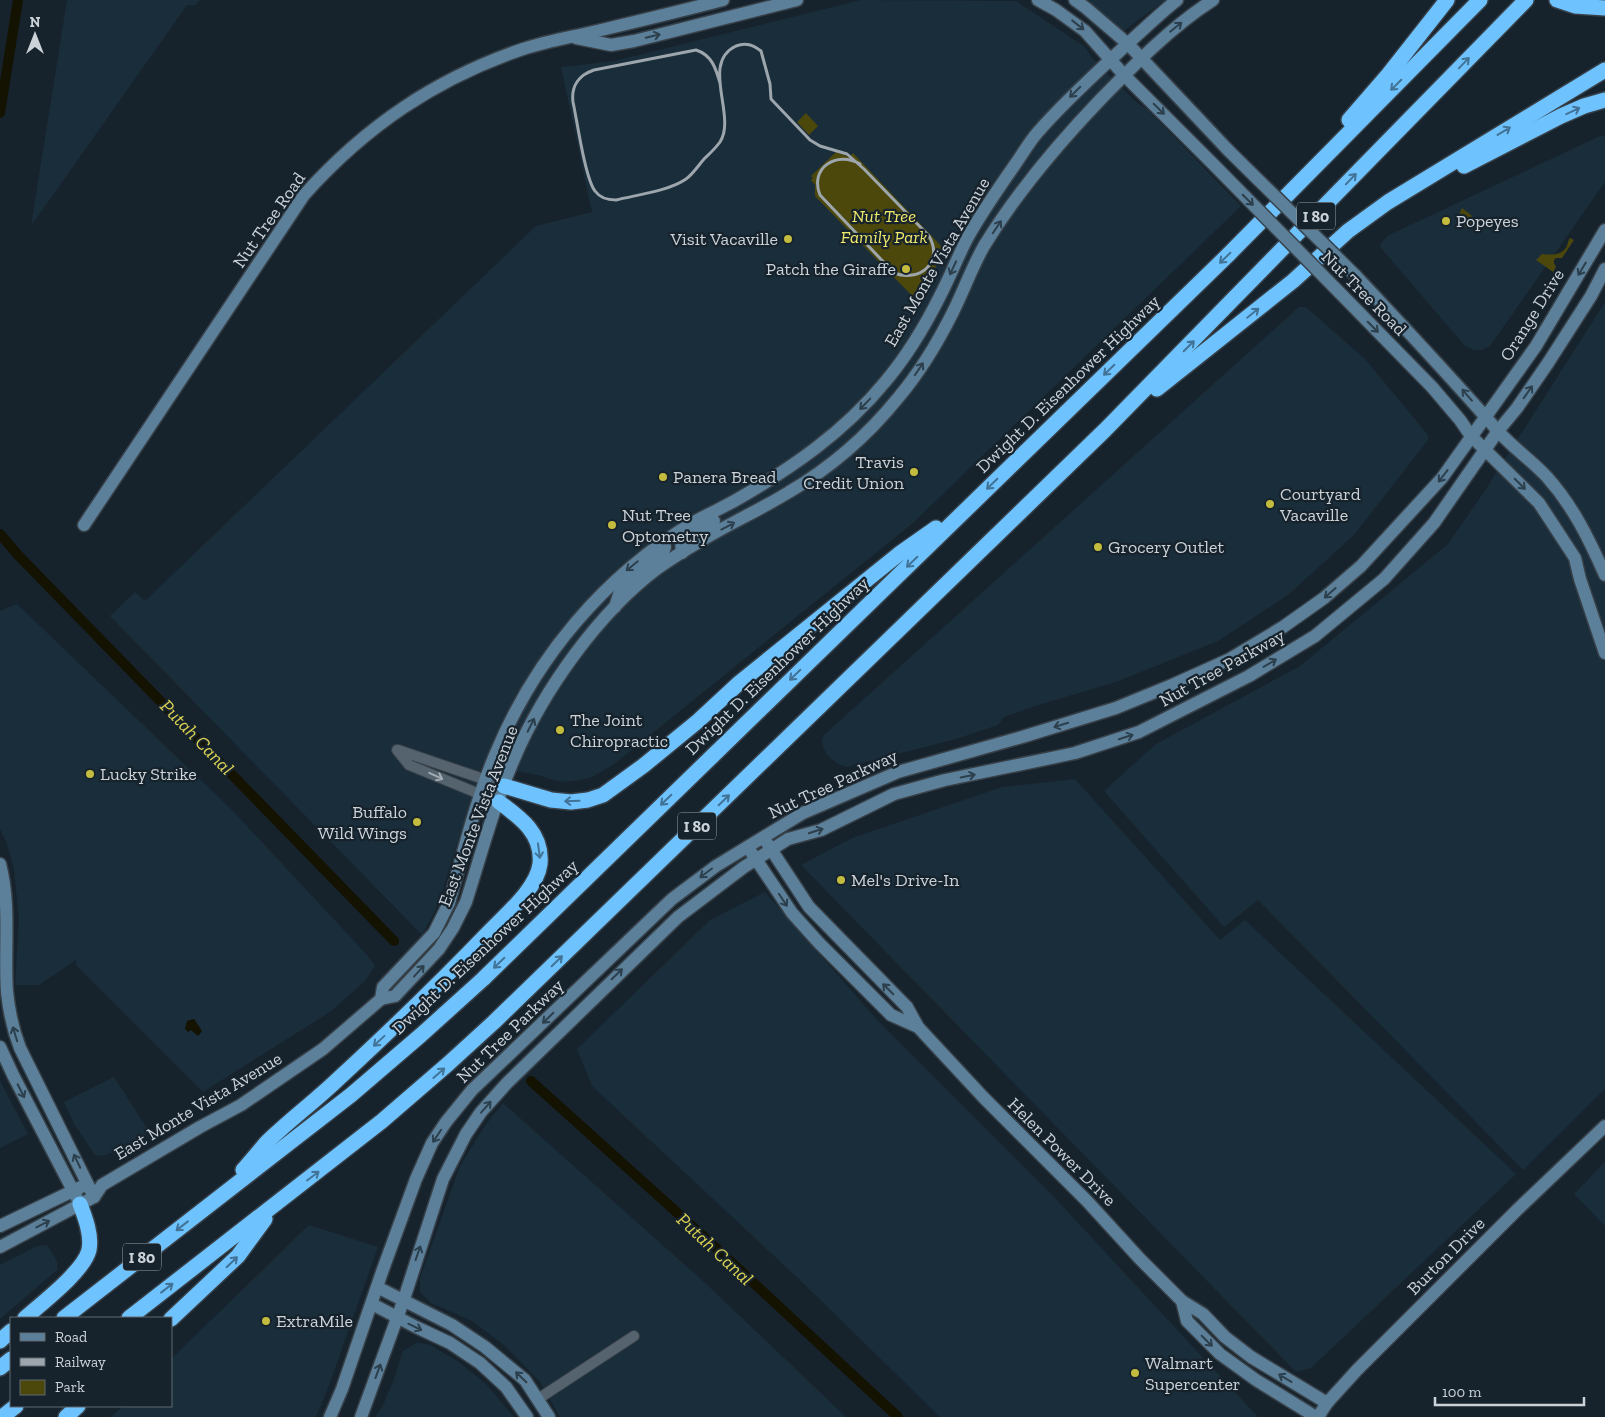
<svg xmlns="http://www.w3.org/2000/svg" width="1605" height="1417" viewBox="0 0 1605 1417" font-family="'Zilla Slab',serif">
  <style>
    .built { fill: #1a2d3a }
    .green { fill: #4c480c }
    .water { fill: #141200 }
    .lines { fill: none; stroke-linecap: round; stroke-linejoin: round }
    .canal { stroke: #141200; stroke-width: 10 }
    .street-casing { stroke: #374048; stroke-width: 12 }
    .secondary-casing { stroke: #374048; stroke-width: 15 }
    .highway-casing { stroke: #374048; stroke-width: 18 }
    .street { stroke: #55636e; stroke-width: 10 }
    .secondary { stroke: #5c809a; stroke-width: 12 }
    .highway { stroke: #6ec3ff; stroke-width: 15 }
    .rail { stroke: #9da6ad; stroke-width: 3 }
    .secondary-bridge-casing { stroke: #374048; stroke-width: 15; stroke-linecap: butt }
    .secondary-bridge { stroke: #5c809a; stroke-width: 12 }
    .oneway { stroke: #2c3f4d }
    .oneway2 { stroke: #427396 }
    .oneway3 { stroke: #a2acb4 }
    .poi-dot { fill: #c4bc3e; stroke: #17232c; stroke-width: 2 }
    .labels { text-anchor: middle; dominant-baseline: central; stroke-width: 4.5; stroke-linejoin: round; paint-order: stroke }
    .shield { fill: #17232c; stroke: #959ea5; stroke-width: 1 }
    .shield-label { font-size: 16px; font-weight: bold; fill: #cbd3d9 }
    .park-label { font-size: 18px; font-style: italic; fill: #f0e96c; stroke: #17232c }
    .street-label { font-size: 18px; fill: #cbd3d9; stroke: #17232c }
    .poi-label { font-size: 18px; fill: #cbd3d9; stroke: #17232c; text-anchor: start }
    .water-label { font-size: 19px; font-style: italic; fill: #dad253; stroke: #17232c }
  </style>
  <rect width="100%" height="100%" fill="#17232c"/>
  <g class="built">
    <polygon points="67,0 200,0 196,5 187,5 31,226"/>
    <polygon points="861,0 1016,1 1085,47 1091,57 1136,102 1147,109 1241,206 913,523 613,765 592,777 580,780 564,782 549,779 539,775 482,765 441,895 435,911 422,935 110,616 135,592 145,601 536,226 592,212 561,67 614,61"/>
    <polygon points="1076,0 1165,0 1122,32"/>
    <polygon points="1602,135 1605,137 1605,182 1490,346 1482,350 1474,350 1465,346 1381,248 1380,245 1387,236"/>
    <polygon points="1605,302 1605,1089 1523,1170 1258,900 1224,927 1104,791 1156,744 1300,666 1448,544 1484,492"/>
    <polygon points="1299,307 1306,307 1365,359 1428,435 1428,440 1354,535 1288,595 1218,641 1116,682 1035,706 1004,717 998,725 956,739 847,767 838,764 827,755 823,747 822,740 824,735"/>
    <polygon points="17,604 232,810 368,956 375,966 364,982 330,1012 203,1092 76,965 76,960 39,985 15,985 19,920 14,870 7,844 0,829 0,611"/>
    <polygon points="1075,779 1220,940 1245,920 1516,1174 1311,1368 1296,1372 801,865 852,838 1002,787"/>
    <polygon points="765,892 880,1023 1055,1198 1258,1417 940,1417 803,1283 592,1086 577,1049 710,920"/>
    <polygon points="114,1077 150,1133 113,1152 103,1156 95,1155 74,1124 64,1102"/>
    <polygon points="0,1081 28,1134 0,1148"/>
    <polygon points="503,1103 703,1281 846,1417 560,1417 540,1382 504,1345 472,1321 431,1303 420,1292 420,1278 460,1166 484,1127"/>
    <polygon points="1605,1162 1605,1226 1574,1194"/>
    <polygon points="309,1225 378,1247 327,1391 316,1417 111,1417 123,1406 171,1406 171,1359"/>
    <polygon points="43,1245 48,1246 58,1263 57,1270 0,1319 0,1265 35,1247"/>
    <polygon points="416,1343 420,1343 430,1345 459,1362 486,1384 514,1417 375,1417 383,1405 394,1379 403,1351"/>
  </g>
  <g class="green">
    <polygon points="806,113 818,126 809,135 797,122"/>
    <polygon points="836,152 849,157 853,153 944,249 919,303 815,196 815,185 811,180 813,178 811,176"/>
    <polygon points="1462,208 1471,215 1475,223 1466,228 1459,215"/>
    <path d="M1570 238 1574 240 1562 258H1556L1554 260V263L1556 267 1553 272 1536 260 1542 254C1550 255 1562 256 1567 246 1568 243 1568 240 1570 238Z"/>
  </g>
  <polygon class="water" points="194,1019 202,1031 198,1036 191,1030 188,1032 185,1029 187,1021"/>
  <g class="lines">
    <g class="canal">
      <polyline points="0,113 18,0"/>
      <polyline points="0,534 18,555 394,941"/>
      <polyline points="531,1081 702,1235 898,1417"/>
    </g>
    <defs>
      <g id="street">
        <polyline points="397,750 409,765 499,802"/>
        <polyline points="398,750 504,786"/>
        <polyline points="538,1399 634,1336"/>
      </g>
      <g id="secondary">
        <polyline points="1038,0 1056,10 1085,31 1124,75 1214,165"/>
        <polyline points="1075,0 1086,8 1128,44 1228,150"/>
        <polyline points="576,38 611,45 634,41 797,0"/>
        <path d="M1355 275C1403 326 1451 377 1497 430 1512 447 1531 460 1547 477 1573 506 1589 539 1605 575"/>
        <polyline points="1339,292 1432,387 1460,420 1471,436 1539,503 1575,558 1580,579 1605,653"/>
        <path d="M84 525 304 195C366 126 435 79 523 49 547 41 572 37 597 31 639 21 681 11 723 0"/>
        <polyline points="682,553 681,542 687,536 714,521"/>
        <polyline points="615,607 620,591 663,553 665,547 663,542"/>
        <polyline points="767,843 809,907 907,1007 918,1027 984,1098 1087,1201 1140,1259 1182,1301 1203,1314 1225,1337 1251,1357 1327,1403"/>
        <polyline points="751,852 792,913 819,943 891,1015 918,1027"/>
        <path d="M0 864C11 905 4 950 7 992 9 1011 13 1030 20 1048L94 1197"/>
        <path d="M381 999 383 987 434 933 449 903C463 854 475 802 495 755 535 658 604 576 694 522 708 514 722 508 736 500 792 468 844 432 885 382 907 356 925 326 940 296 950 277 958 256 968 237 982 212 998 189 1014 166 1022 155 1029 142 1038 132 1064 102 1094 75 1123 48 1141 32 1158 15 1177 0"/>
        <polyline points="0,1047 13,1075 80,1204"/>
        <polyline points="0,1226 81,1187"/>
        <path d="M0 1247 94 1197 102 1185 200 1127 241 1105 323 1049 381 999 395 996 439 949 453 928 466 902C481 855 494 805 514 759 543 691 598 613 658 568 671 559 685 550 699 542 728 524 760 510 789 492 830 468 868 435 898 398 920 372 938 342 953 312 964 290 972 267 984 246 1017 192 1057 145 1100 100 1135 64 1171 27 1213 0"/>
        <polyline points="377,1287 452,1325 485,1347 525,1380 549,1417"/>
        <polyline points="1182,1301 1187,1321 1220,1354 1256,1380 1316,1417"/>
        <polyline points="372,1304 416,1327 450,1343 480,1363 506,1387 527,1417"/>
        <polyline points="330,1417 342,1389 382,1272 416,1179 432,1143 446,1122 472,1090 672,899 716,866 803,813 898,772 1022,737 1116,708 1172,685 1230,659 1283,627 1324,598 1361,566 1442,478 1536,346 1605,230"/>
        <polyline points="361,1417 404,1299 443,1179 466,1134 481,1112 507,1083 678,917 744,867 788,839 821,830 894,794 945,780 1075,753 1139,732 1249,676 1315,636 1384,579 1434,523 1498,431 1517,408 1548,363 1591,296 1605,269"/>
        <polyline points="1318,1417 1327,1403 1357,1370 1518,1209 1605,1126"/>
      </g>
      <g id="highway">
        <polyline points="1557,0 1575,6 1605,8"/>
        <polyline points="1349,120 1388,75 1447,0"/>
        <polyline points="1464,166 1561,116 1584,106 1605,100"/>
        <polyline points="1157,389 1293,281 1348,231 1388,202 1605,70"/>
        <polyline points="504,786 551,800 571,802 588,800 603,795 643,766 698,721 739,683 899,554 936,528"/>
        <path d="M243 1170C250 1162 258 1153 265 1144 286 1123 314 1102 336 1081 388 1033 439 984 488 933 505 915 537 889 540 864 543 834 521 818 499 802"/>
        <path d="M25 1318C42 1303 84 1271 89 1250 92 1235 85 1217 80 1204"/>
        <polyline points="64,1318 351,1095 421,1035 483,979 1229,254 1480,0"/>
        <polyline points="129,1318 382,1121 448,1064 494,1022 1105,430 1526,0"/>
        <polyline points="171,1319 238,1256 265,1219"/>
        <polyline points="0,1341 11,1331"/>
        <polyline points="0,1368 11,1359"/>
        <polyline points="2,1417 16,1406"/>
        <polyline points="66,1417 78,1406"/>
      </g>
    </defs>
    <use href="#street" class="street-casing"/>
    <use href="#secondary" class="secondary-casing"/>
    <use href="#highway" class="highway-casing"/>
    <use href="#street" class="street"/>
    <use href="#secondary" class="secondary"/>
    <use href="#highway" class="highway"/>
    <path class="rail" d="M720 83C716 69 712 55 696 50L594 70C579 75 571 86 573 102 577 120 585 178 595 191 600 198 607 200 616 200 636 195 669 191 686 179 693 174 698 166 704 159 709 154 715 149 720 142 737 116 700 63 736 46 746 42 753 45 761 51L770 84 771 99 810 140 820 146 847 154 864 169 929 236C944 262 920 283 894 273L820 195C809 168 837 150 860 164"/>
    <defs>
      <g id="secondary-bridge">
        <polyline points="1228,150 1355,275"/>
        <polyline points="1214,165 1339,292"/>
      </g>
    </defs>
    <use href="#secondary-bridge" class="secondary-bridge-casing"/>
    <use href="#secondary-bridge" class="secondary-bridge"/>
  </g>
  <defs><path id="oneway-shaft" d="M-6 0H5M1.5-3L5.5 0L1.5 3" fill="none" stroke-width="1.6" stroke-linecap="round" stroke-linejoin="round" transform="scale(1.25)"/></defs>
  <g class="oneway">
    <use href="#oneway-shaft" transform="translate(1078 25) rotate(38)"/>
    <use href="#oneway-shaft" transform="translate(1176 27) rotate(-39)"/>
    <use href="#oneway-shaft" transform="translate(653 36) rotate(-14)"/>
    <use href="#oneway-shaft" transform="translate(1075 92) rotate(135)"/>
    <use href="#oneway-shaft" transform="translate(1159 109) rotate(45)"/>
    <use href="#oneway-shaft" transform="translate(1248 200) rotate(45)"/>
    <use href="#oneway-shaft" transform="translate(997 227) rotate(-56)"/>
    <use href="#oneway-shaft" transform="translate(953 268) rotate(115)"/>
    <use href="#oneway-shaft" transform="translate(1582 269) rotate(121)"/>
    <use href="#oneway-shaft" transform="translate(1373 327) rotate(45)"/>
    <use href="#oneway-shaft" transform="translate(919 369) rotate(-56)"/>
    <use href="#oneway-shaft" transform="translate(1528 392) rotate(-55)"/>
    <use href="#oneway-shaft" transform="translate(1467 395) rotate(-131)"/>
    <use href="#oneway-shaft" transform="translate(865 404) rotate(134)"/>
    <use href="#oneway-shaft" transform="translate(1443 476) rotate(128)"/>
    <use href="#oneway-shaft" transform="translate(1520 484) rotate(45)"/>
    <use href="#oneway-shaft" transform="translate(728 526) rotate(-28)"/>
    <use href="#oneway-shaft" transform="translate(632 566) rotate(141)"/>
    <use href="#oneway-shaft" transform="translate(1330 593) rotate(139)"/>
    <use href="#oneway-shaft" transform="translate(1270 663) rotate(-31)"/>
    <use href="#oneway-shaft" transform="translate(531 725) rotate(-63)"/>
    <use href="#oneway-shaft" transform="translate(1061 725) rotate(163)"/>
    <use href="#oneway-shaft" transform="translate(1126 737) rotate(-18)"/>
    <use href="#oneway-shaft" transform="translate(968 776) rotate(-12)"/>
    <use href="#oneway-shaft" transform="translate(816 831) rotate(-18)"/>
    <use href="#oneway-shaft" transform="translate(706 873) rotate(143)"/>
    <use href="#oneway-shaft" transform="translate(783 900) rotate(56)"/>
    <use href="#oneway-shaft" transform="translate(419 971) rotate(-48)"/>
    <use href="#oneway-shaft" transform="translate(617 974) rotate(-44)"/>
    <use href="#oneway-shaft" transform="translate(888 989) rotate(-135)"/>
    <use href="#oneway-shaft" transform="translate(548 1018) rotate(136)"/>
    <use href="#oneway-shaft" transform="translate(15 1034) rotate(-107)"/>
    <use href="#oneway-shaft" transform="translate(21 1091) rotate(63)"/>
    <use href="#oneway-shaft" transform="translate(486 1107) rotate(-49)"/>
    <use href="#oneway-shaft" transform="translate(437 1136) rotate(124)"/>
    <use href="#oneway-shaft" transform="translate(77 1161) rotate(-116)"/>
    <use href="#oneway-shaft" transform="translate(43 1224) rotate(-27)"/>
    <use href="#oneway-shaft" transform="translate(418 1253) rotate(-71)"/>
    <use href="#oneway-shaft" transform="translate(415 1327) rotate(26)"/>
    <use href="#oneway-shaft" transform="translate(1207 1341) rotate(45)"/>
    <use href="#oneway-shaft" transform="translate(378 1371) rotate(-70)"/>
    <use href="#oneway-shaft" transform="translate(521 1377) rotate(-136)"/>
    <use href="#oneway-shaft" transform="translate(1285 1378) rotate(-149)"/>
  </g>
  <g class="oneway2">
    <use href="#oneway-shaft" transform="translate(1464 63) rotate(-46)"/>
    <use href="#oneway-shaft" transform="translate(1396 85) rotate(135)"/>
    <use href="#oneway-shaft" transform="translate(1573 111) rotate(-25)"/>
    <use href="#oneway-shaft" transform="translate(1504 131) rotate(-31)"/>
    <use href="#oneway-shaft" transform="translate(1351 179) rotate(-46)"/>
    <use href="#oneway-shaft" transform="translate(1225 258) rotate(136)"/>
    <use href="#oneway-shaft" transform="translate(1253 313) rotate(-39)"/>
    <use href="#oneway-shaft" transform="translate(1189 346) rotate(-45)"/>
    <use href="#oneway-shaft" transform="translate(1109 370) rotate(136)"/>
    <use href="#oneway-shaft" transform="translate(992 484) rotate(136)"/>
    <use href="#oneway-shaft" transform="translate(912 562) rotate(136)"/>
    <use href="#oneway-shaft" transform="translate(795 675) rotate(136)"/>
    <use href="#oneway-shaft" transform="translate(666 800) rotate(136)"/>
    <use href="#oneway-shaft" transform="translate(724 800) rotate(-44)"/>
    <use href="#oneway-shaft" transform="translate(572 801) rotate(178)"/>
    <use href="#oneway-shaft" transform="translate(539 851) rotate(82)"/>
    <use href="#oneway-shaft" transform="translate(557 961) rotate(-44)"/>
    <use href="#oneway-shaft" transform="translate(499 963) rotate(136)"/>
    <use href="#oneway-shaft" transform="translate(379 1041) rotate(137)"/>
    <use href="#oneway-shaft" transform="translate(439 1073) rotate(-41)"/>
    <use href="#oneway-shaft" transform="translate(313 1176) rotate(-37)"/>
    <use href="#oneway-shaft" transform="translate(182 1226) rotate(142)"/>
    <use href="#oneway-shaft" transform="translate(232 1262) rotate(-44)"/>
    <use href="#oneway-shaft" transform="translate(167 1288) rotate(-38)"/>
  </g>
  <use class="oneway3" href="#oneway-shaft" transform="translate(436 776) rotate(25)"/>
  <g class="poi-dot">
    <circle cx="1446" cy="221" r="5"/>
    <circle cx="788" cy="239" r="5"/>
    <circle cx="906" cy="269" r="5"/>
    <circle cx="914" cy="472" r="5"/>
    <circle cx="663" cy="477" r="5"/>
    <circle cx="1270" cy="504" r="5"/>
    <circle cx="612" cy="525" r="5"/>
    <circle cx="1098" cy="547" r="5"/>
    <circle cx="560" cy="730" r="5"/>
    <circle cx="90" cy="774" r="5"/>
    <circle cx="417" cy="822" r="5"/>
    <circle cx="841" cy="880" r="5"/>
    <circle cx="266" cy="1321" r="5"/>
    <circle cx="1135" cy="1373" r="5"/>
  </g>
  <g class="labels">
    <g class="shield">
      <rect x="1297" y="202.5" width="38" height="27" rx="4"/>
      <rect x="678" y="812.5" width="38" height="27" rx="4"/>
      <rect x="123" y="1243.5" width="38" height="27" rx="4"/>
    </g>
    <g class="shield-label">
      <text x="1316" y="216">I 80</text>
      <text x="697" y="826">I 80</text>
      <text x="142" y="1257">I 80</text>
    </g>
    <g class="park-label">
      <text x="884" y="216">Nut Tree<tspan x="884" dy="21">Family Park</tspan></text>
    </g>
    <g class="street-label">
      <text transform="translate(269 220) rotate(-55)">Nut Tree Road</text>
      <text transform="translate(937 262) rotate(-60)">East Monte Vista Avenue</text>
      <text transform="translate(1364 293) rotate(45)">Nut Tree Road</text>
      <text transform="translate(1532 315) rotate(-58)">Orange Drive</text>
      <text transform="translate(1068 384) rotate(-44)">Dwight D. Eisenhower Highway</text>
      <text transform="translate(777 666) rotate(-44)">Dwight D. Eisenhower Highway</text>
      <text transform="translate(1222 668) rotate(-29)">Nut Tree Parkway</text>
      <text transform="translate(833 784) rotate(-25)">Nut Tree Parkway</text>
      <text transform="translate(478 816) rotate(-69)">East Monte Vista Avenue</text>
      <text transform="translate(485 947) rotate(-43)">Dwight D. Eisenhower Highway</text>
      <text transform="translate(510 1031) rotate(-44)">Nut Tree Parkway</text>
      <text transform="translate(198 1106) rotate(-31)">East Monte Vista Avenue</text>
      <text transform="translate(1062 1152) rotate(45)">Helen Power Drive</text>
      <text transform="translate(1446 1256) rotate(-45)">Burton Drive</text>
    </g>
    <g class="poi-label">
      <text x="1456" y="221">Popeyes</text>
      <text x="778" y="239" text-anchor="end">Visit Vacaville</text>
      <text x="896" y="269" text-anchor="end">Patch the Giraffe</text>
      <text x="904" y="462" text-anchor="end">Travis<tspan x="904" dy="21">Credit Union</tspan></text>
      <text x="673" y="477">Panera Bread</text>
      <text x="1280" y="494">Courtyard<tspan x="1280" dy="21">Vacaville</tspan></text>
      <text x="622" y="515">Nut Tree<tspan x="622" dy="21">Optometry</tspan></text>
      <text x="1108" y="547">Grocery Outlet</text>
      <text x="570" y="720">The Joint<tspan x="570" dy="21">Chiropractic</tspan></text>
      <text x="100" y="774">Lucky Strike</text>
      <text x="407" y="812" text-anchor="end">Buffalo<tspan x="407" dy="21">Wild Wings</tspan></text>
      <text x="851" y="880">Mel's Drive-In</text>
      <text x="276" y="1321">ExtraMile</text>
      <text x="1145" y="1363">Walmart<tspan x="1145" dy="21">Supercenter</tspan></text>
    </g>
    <g class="water-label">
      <text transform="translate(197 737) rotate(46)">Putah Canal</text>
      <text transform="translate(715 1249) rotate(43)">Putah Canal</text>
    </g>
  </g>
  <rect x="10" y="1317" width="162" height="90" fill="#17232c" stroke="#5f6971"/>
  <rect x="20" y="1333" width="25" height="8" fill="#5c809a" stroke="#5f6971"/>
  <text x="55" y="1342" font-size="15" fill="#cbd3d9">Road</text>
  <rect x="20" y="1358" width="25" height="8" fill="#9da6ad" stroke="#5f6971"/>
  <text x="55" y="1367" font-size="15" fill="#cbd3d9">Railway</text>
  <rect x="20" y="1380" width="25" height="15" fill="#4c480c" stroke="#5f6971"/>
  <text x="55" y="1392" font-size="15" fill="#cbd3d9">Park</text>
  <g transform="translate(35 35)" stroke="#17232c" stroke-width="4" paint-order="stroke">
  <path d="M0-4L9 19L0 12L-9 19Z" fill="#cbd3d9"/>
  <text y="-8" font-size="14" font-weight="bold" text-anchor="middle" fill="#cbd3d9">N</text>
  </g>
  <path d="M1435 1397v8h149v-8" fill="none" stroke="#cbd3d9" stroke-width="2.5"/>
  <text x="1442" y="1397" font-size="15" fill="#cbd3d9" stroke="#17232c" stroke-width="4" paint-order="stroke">100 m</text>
</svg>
